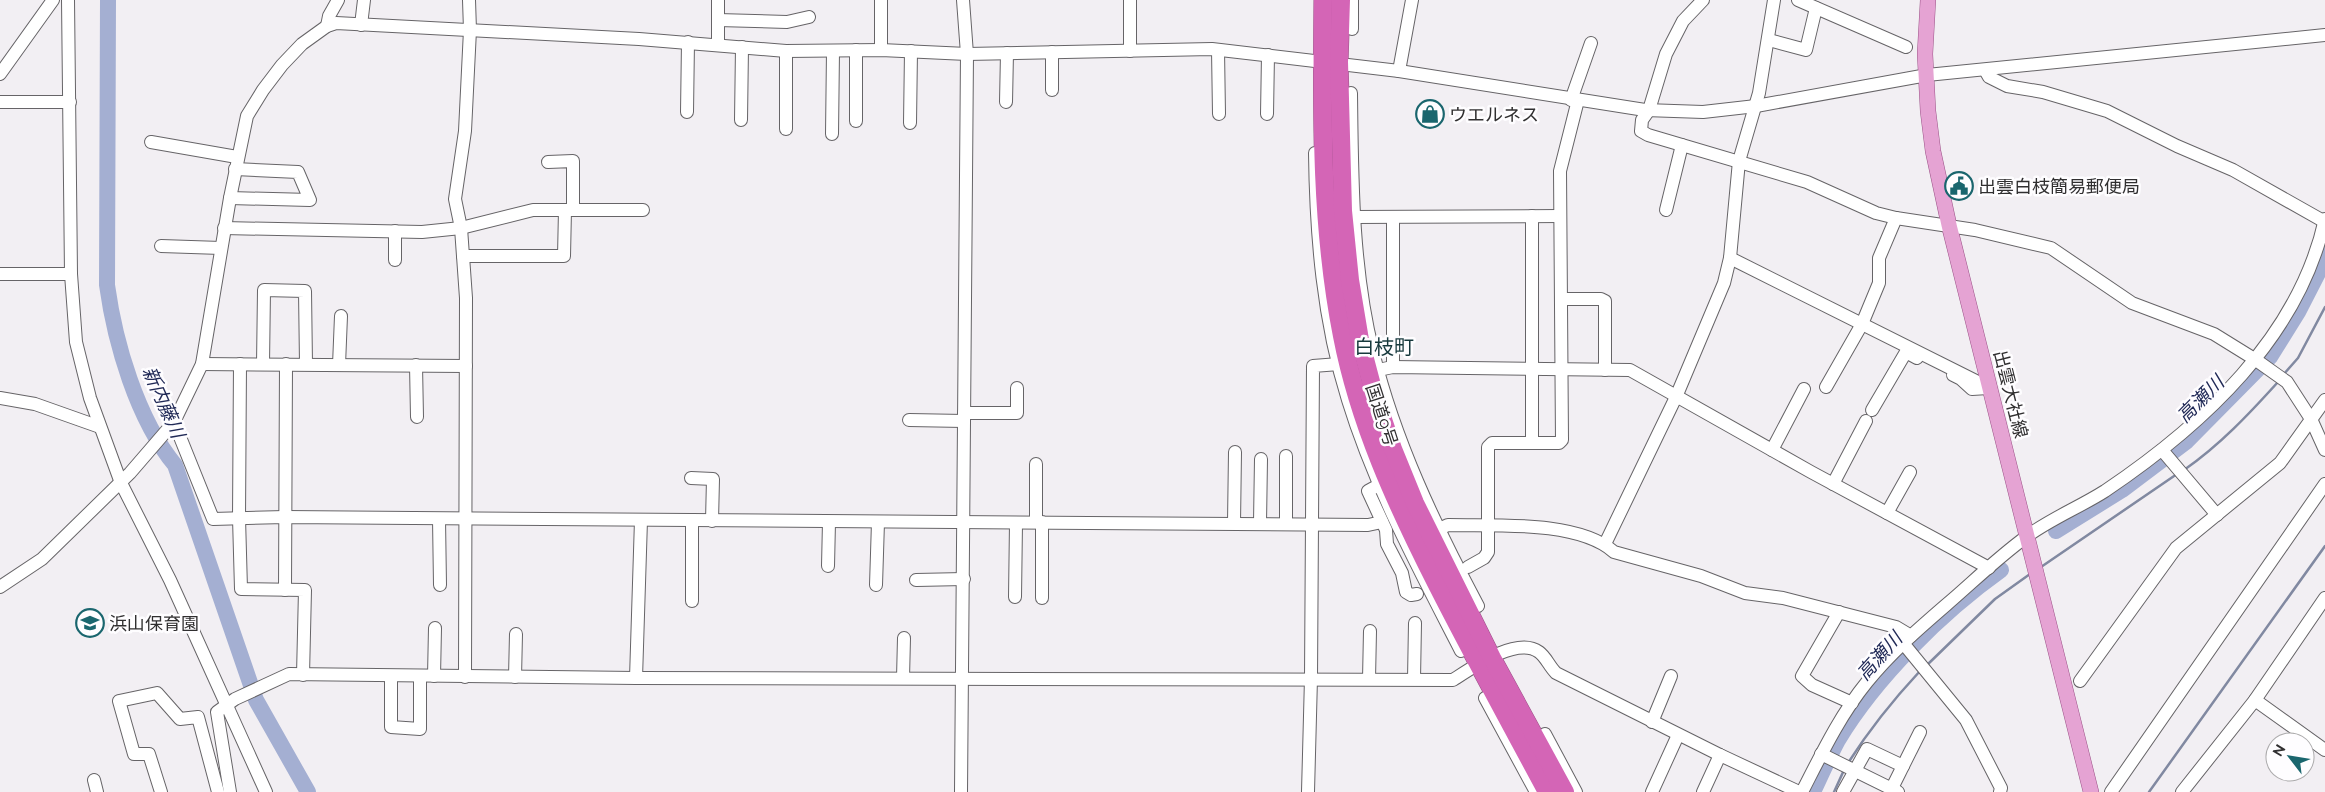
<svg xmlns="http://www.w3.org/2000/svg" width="2325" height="792" viewBox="0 0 2325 792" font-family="Raleway,'Noto Sans JP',sans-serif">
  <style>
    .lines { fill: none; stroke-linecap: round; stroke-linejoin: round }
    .stream { stroke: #8189a1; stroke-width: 2.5 }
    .river { stroke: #a4afd2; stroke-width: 16 }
    .minor-casing { stroke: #666467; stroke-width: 14 }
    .major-casing { stroke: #9b5287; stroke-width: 16 }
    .highway-casing { stroke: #9b5287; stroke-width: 19 }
    .minor { stroke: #fff; stroke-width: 12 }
    .major { stroke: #e5a3d3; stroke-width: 15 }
    .highway { stroke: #d465b6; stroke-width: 18 }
    .labels { text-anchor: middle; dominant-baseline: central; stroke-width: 5; stroke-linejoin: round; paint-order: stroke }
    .poi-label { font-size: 18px; fill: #302f30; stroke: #fefdff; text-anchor: start }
    .street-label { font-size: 18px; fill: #302f30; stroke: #fefdff }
    .water-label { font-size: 19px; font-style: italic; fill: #212a57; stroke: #fefdff }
    .quarter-label { font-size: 20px; fill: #16383c; stroke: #fefdff }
  </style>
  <rect width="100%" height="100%" fill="#f2eff3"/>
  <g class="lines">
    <g class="stream">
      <polyline points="2283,375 2298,358 2325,307"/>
      <path d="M2184 470C2220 445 2249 414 2278 382"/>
      <polyline points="2041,567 2177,474"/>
      <polyline points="1926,666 1995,599 2030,574"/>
      <path d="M1848 763C1869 730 1893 700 1920 671"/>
      <polyline points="1834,792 1844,770"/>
      <polyline points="2149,792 2325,546"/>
    </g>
    <g class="river">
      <path d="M108 0 107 285C115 343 137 419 175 465L256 700 308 792"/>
      <polyline points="2056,531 2122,490 2187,441 2270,357 2298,312 2318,273 2325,252"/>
      <path d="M1813 792C1821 775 1829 757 1838 740 1876 677 1942 612 2001 570"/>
    </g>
    <defs>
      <g id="minor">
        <polyline points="68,0 71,274 76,342 90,398 121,483 170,580 266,792"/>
        <polyline points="881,0 881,50"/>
        <polyline points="1703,0 1683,21 1666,54 1649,110 1642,120 1641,131 1648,135 1807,182 1876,213 1896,218 1975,230 2051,248 2132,303 2214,334 2256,360 2287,382 2311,419 2325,450"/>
        <polyline points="1798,0 1906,47"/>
        <polyline points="718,20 787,22 809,17"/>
        <polyline points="361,25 364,0"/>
        <polyline points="327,26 329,16 338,0"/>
        <polyline points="1352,29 1352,0"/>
        <polyline points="1769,40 1806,50 1816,8"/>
        <polyline points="718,44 718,0"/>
        <polyline points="1218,50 1219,114"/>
        <polyline points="1130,51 1130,0"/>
        <polyline points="1985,70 1989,77 2007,86 2043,92 2107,111 2177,146 2233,170 2325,222"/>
        <polyline points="1399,71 1412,0"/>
        <polyline points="0,74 53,0"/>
        <polyline points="1052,90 1052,52"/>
        <path d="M1351 93C1352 179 1352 268 1373 352 1395 442 1435 525 1478 606"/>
        <polyline points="1571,100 1591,43"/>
        <polyline points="0,102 70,102"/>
        <polyline points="1006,102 1007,53"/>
        <polyline points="687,112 688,42"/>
        <polyline points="1267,114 1268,55"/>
        <polyline points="741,120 742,47"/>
        <polyline points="856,121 856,50"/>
        <polyline points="910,123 911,51"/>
        <polyline points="786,129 786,51"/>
        <polyline points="832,134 833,51"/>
        <polyline points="151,142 237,157"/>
        <path d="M1315 153C1316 236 1323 320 1348 400 1375 488 1419 569 1461 651"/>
        <polyline points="548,162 573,161 573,210"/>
        <polyline points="230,198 310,200 298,172 235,169"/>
        <polyline points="1666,210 1682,145"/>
        <polyline points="1354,217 1560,216"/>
        <polyline points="1393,217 1393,367"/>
        <polyline points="224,228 422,232 461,228 533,210 643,210"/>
        <polyline points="395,231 395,260"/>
        <polyline points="161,246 221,248"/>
        <polyline points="463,256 564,256 565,210"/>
        <polyline points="1730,258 1990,388"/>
        <polyline points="0,274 71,274"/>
        <polyline points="1561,299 1601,299 1605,301 1605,370"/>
        <polyline points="202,364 466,366"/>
        <polyline points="240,364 239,518 241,589 305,590 303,675"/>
        <polyline points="263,364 264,290 305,291 306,364"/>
        <polyline points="339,365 341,316"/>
        <polyline points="416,365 417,417"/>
        <polyline points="1378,370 1393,367 1630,370 1811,472 1989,568"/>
        <polyline points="1953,375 1961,379 1972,389 1988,388"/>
        <polyline points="1826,387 1862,324 1879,283 1879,258 1896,218"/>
        <polyline points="0,398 35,404 100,427"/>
        <polyline points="1872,410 1906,352 1917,358"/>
        <polyline points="964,413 1017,413 1017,388"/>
        <polyline points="909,420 964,421"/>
        <polyline points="174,422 213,519 285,517 1368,525 1382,522"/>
        <polyline points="1532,443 1532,216"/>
        <polyline points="1772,450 1804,389"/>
        <polyline points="2162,450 2217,515"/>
        <polyline points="1286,456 1286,524"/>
        <polyline points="691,478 713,479 712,521"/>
        <polyline points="1833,484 1866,421"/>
        <polyline points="1379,485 1368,491 1386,530 1387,544 1402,573 1406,592 1411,595 1417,594"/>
        <polyline points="1887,513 1910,472"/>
        <polyline points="439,519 440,585"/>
        <polyline points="1036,522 1036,464"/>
        <polyline points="1234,523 1235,452"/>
        <polyline points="1260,523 1261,459"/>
        <path d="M1439 529 1448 525C1494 526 1578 520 1614 552L1701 576 1745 593 1783 598 1896 627 1911 636"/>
        <polyline points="1605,544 1676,397 1724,283 1730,258 1739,161 1759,93 1774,0"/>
        <polyline points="828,566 829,522"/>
        <polyline points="1468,567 1484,558 1488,552 1488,447 1492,443 1559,443 1562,440 1560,171 1578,100"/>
        <polyline points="916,580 964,579"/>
        <polyline points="876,585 878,522"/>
        <polyline points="0,587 42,559 130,473 174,422 202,364 230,198 247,116 263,90 282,65 302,44 327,26 336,23 639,39 786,51 881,50 967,54 1212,49 1399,71 1645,110 1703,112 1756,106 1927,75 2325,35"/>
        <polyline points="285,590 286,364"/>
        <polyline points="1015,597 1016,523"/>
        <polyline points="1042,598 1042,522"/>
        <polyline points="692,601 692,521"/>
        <polyline points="1839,612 1802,676 1812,685 1852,703"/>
        <polyline points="1903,643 1966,720 2001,788 2000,792"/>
        <polyline points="391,676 391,727 420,729 420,676"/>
        <polyline points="434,676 435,628"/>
        <polyline points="465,677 466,298 461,228 455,199 465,131 470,30 469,0"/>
        <polyline points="515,677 516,634"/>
        <polyline points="636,678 641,520"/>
        <polyline points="903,678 904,638"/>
        <polyline points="1369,679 1370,631"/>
        <polyline points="1414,679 1415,623"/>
        <polyline points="2080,681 2176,548 2280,463 2325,400"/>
        <polyline points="1485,698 1536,792"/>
        <polyline points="2255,700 2325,750"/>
        <polyline points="1652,722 1671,676"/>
        <polyline points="1545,734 1576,792"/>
        <polyline points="1821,754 1898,792"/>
        <polyline points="94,780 97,792"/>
        <polyline points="1892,788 1920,732"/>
        <polyline points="161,792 149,754 134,754 119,701 157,693 180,719 198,717 218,792"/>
        <path d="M230 792 217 712 235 699 289 674 636 678 1453 680C1473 667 1517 636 1539 652 1546 657 1549 666 1556 673L1720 755 1799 792"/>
        <polyline points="961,792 967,54 963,0"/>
        <polyline points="1308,792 1311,678 1313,366 1339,364"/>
        <polyline points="1652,792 1678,735"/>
        <polyline points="1703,792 1720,755"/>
        <path d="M1802 792C1821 755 1840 715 1867 682 1892 651 1923 625 1953 599 1977 578 2000 556 2026 537 2050 519 2080 507 2105 491 2203 425 2299 337 2325 219"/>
        <polyline points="1843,792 1867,749 1903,766"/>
        <polyline points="2111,792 2325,484"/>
        <polyline points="2182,792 2255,700 2325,598"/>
      </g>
      <polyline id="major" points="1928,0 1925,54 1928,111 1933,151 1949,225 2091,792"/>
      <g id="highway">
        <path d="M1323 0C1322 112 1320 225 1342 336 1359 424 1396 504 1436 583 1472 654 1510 723 1547 792"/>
        <polyline points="1341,0 1339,62 1343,211 1350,280 1360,340 1374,393 1393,449 1415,503 1492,658 1565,792"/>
      </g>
    </defs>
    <use href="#minor" class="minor-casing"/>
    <use href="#major" class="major-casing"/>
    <use href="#highway" class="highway-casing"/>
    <use href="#minor" class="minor"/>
    <use href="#major" class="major"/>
    <use href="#highway" class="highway"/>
  </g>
  <defs>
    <symbol id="shop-ring" viewBox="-11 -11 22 22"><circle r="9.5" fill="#fefdff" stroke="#1a666e" stroke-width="1.5"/><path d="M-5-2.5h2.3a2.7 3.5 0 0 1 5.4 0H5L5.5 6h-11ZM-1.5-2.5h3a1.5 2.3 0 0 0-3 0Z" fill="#1a666e"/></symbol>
    <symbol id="civic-ring" viewBox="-11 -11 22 22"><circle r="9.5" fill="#fefdff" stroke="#1a666e" stroke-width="1.5"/><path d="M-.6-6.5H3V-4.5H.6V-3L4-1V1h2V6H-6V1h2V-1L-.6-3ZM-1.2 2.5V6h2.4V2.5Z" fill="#1a666e"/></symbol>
    <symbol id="school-ring" viewBox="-11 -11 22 22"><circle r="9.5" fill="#fefdff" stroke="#1a666e" stroke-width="1.5"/><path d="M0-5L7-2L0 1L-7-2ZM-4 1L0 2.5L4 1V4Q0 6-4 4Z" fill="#1a666e"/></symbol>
  </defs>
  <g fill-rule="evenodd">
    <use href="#shop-ring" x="1414" y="98" width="32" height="32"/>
    <use href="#civic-ring" x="1943" y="170" width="32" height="32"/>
    <use href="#school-ring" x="74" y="607" width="32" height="32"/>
  </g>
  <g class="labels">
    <g class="poi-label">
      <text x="1449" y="114">ウエルネス</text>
      <text x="1978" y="186">出雲白枝簡易郵便局</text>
      <text x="109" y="623">浜山保育園</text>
    </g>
    <g class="street-label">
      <text transform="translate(2011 394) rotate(76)">出雲大社線</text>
      <text transform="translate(1382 415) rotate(72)">国道9号</text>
    </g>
    <g class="water-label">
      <text transform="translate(2200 399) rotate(-45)">高瀬川</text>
      <text transform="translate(164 402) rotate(66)">新内藤川</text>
      <text transform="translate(1879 656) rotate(-48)">高瀬川</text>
    </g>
    <g class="quarter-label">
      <text x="1384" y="347">白枝町</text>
    </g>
  </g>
  <g transform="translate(2290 757) rotate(301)"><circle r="24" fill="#fefdff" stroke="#acabac"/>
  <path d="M0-4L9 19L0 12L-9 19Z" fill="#1a666e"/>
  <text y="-8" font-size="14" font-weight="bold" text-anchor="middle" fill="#302f30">N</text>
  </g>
</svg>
